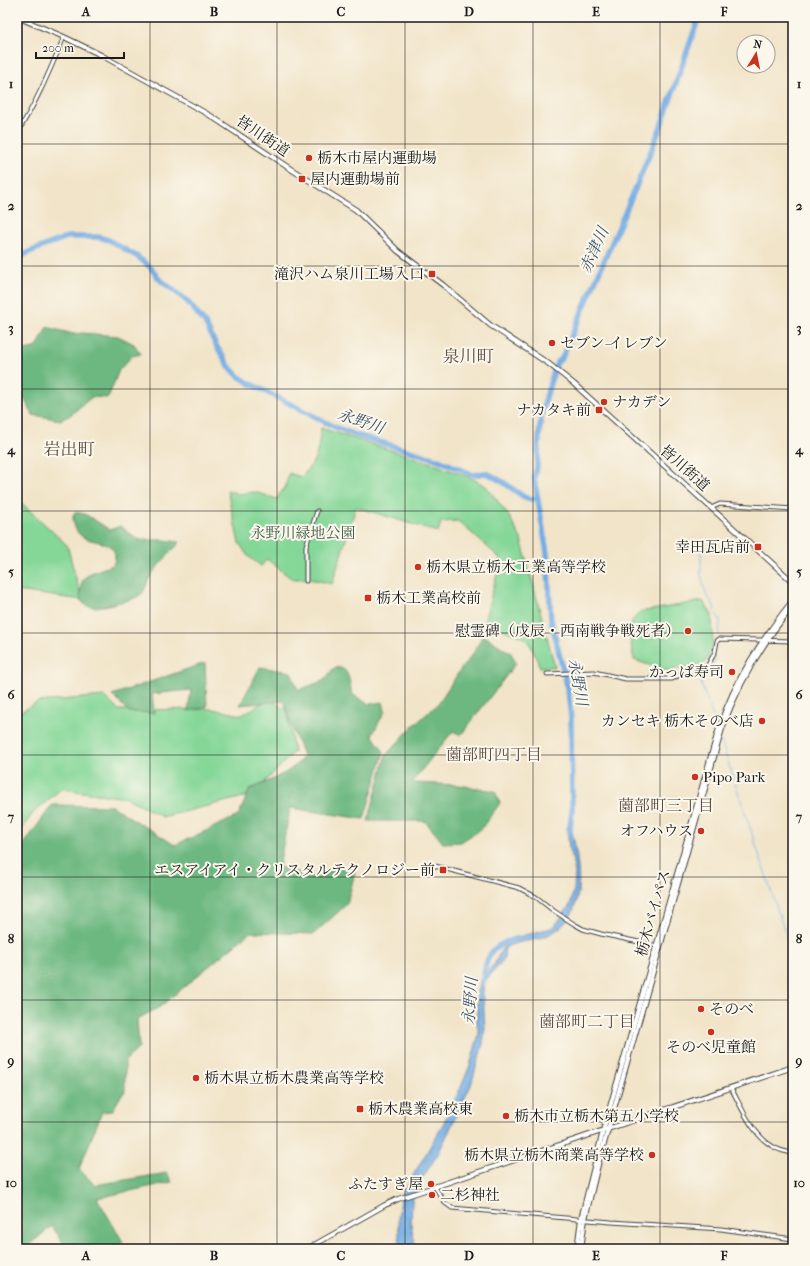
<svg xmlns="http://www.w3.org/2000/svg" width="810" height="1266" viewBox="0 0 810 1266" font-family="'IM FELL French Canon','Noto Serif JP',serif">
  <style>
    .green { fill: #85d798; stroke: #507a5a }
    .forest { fill: #6cb880; stroke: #446a4e }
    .water { fill: #73ace3; stroke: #486480 }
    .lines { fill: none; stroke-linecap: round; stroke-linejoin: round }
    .stream { stroke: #73ace3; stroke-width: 1 }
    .river { stroke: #73ace3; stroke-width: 5.5 }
    .minor-casing { stroke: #3c3a36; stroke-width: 5 }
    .major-casing { stroke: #3c3a36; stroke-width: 6 }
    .minor { stroke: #fff; stroke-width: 3 }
    .major { stroke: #fff; stroke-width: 4 }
    .grid { fill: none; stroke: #1c1c1c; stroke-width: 1; stroke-opacity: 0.55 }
    .poi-dot { fill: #c8321e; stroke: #fbf7ec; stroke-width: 1.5 }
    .labels { text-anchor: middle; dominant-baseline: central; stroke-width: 4; stroke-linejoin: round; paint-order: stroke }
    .street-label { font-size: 15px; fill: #1c1c1c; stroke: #fbf7ec }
    .poi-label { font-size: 15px; fill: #1c1c1c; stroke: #fbf7ec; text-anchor: start }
    .park-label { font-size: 15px; fill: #415d47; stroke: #fbf7ec }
    .water-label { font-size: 16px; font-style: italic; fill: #3f566c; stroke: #fbf7ec }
    .neighbourhood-label { font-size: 16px; fill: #5d4c41; stroke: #fbf7ec }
    .quarter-label { font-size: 17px; fill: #5d4c41; stroke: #fbf7ec }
    .neatline { fill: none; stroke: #1c1c1c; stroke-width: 1.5 }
    .grid-label { font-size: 13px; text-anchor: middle; font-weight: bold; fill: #1c1c1c }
  </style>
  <rect width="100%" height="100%" fill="#fbf7ec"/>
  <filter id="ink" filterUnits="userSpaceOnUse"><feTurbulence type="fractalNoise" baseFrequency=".025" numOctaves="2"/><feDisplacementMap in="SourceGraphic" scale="8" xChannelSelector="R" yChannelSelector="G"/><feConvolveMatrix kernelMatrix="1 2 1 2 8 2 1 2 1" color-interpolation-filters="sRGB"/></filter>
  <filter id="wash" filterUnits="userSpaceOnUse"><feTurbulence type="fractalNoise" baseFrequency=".012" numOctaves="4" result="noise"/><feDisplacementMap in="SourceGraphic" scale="16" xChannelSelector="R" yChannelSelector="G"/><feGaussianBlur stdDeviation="0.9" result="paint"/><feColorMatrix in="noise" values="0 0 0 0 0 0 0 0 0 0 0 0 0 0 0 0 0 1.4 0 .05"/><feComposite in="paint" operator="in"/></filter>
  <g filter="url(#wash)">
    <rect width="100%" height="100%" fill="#f1e4c8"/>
    <g class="green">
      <path d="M321 428 425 461 469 477 486 486 509 516 521 539 555 667H540L531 646 522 637 484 622 501 559 458 521 441 522 438 532 356 507 332 584C318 580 306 578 292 579L267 559 261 566 248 556 239 543 227 490 238 494 255 492 277 499 280 493 285 488 289 473 301 477C318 460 318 451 321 428Z"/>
      <polygon points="17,499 67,545 82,600 17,591"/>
      <polygon points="703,601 712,615 713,649 705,663 667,671 634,660 630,638 632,621 640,612"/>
      <polygon points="104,696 118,710 212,709 242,715 269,699 287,710 294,752 252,795 163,817 127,798 61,789 34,812 17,835 17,714 38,702"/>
    </g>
    <g class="forest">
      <polygon points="47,327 73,334 82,333 118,336 134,344 141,354 132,356 119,370 108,398 92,397 69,416 60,420 33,415 22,395 17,391 17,352 37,347"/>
      <path d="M75 512 85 514 110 530 120 526 139 540H164L180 542C170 554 156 566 149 579 146 585 145 592 140 595 133 600 124 601 117 603 93 610 72 611 83 579L91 573 112 565C114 563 115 560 115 557 116 541 93 543 83 537 78 534 75 529 74 524 73 519 72 516 75 512Z"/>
      <polygon points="483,635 511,653 516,663 461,735 453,731 413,781 415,783 459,785 495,791 500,803 481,829 461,842 443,843 425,821 368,821 386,755 413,726 437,705 461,669 474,652"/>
      <polygon points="205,663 207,707 188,711 191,690 152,694 154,713 129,712 112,695"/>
      <path d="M260 667 291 672 298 690 323 681 334 668C350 665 349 682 352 694L368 704 383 702 385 711 372 735 384 752 364 819 290 808 279 867 318 878C331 868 339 865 355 872L347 904 314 934 250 932 160 1007 137 1019 139 1048 125 1061V1092L122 1094 112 1111 102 1112 79 1169 95 1185 167 1173 172 1182 97 1198 123 1242 108 1249H67L52 1226 24 1249H17V854L52 805 112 806 175 845 238 816 250 789C265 783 293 772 302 758L303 755 293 731 284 701 240 705Z"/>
    </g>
    <path class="water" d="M567 827H571C579 864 591 917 546 936 533 942 518 940 505 948L504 959 486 980 484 985 483 993 485 1030 483 1044 471 1085 438 1154 416 1188 412 1202 411 1225 415 1245 413 1249H402L399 1238 398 1217 402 1194 441 1128 461 1087 470 1065 479 1034 477 1023V1003L479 1002V1000H477V990H479L480 980 495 963 499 954 506 943 514 938 551 928 557 923 570 905 574 889 575 873 572 858 569 850Z"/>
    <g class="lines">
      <g class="stream">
        <polyline points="701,549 701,575 706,594 714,606 714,610 720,620 719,635"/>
        <polyline points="716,724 701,684 703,672 709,669 716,659"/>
        <polyline points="721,741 793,956"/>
      </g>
      <g class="river">
        <polyline points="17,259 29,252 67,237 98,237 109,240 138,257 151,268 158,278 187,301 205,323 217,347 229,366 238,376 251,384 335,427 356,435 436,459 474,475 484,473 489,474 503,482 524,497 530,499 537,498"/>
        <polyline points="570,833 570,828 572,810 571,719 568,690 551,620 547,553 534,477 537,467 540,424 541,416 550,383 557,362 562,358 636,187 660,129 699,17"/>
        <path d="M483 983C485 958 490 945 516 939"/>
      </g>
    </g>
  </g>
  <g filter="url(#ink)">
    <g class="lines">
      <defs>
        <g id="minor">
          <path d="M17 133C37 102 50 70 64 37"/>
          <polyline points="711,508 720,504 793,509"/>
          <polyline points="306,581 306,546 317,511"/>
          <polyline points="547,674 594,672 626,679 672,679 685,672 702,669 708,665 715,652 717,641 719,639 793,641"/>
          <polyline points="431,865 519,888 536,897 554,911 574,924 583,929 601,934 658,946"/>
          <path d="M731 1088C742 1108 752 1134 772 1146 778 1150 786 1152 793 1153"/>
          <polyline points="435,1187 445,1203 452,1208 611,1222 721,1229 793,1239"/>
        </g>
        <g id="major">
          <polyline points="17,17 64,37 101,55 211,116 286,166 356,210 398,251 443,285 490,325 549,364 574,384 793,582"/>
          <polyline points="307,1249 385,1205 398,1199 793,1067"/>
          <path d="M577 1249 581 1219 603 1131 719 728C735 680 762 639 793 600"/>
          <path d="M581 1249 585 1219 598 1165 722 729C738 684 762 643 793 606"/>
        </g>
      </defs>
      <use href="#minor" class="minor-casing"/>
      <use href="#major" class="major-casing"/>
      <use href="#minor" class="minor"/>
      <use href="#major" class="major"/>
    </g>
  </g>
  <path class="grid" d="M150 17V1249M277 17V1249M405 17V1249M533 17V1249M660 17V1249M17 144H793M17 266H793M17 389H793M17 511H793M17 633H793M17 755H793M17 877H793M17 1000H793M17 1122H793"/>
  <g class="poi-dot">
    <circle cx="309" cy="158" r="4"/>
    <rect x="298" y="175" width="8" height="8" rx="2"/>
    <rect x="428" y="270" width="8" height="8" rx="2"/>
    <circle cx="552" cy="343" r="4"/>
    <circle cx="604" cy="402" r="4"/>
    <rect x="595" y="406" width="8" height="8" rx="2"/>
    <rect x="754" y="543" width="8" height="8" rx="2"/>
    <circle cx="418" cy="567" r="4"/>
    <rect x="364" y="594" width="8" height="8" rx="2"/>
    <circle cx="688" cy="631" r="4"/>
    <circle cx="732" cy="672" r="4"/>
    <circle cx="762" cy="721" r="4"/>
    <circle cx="695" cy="777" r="4"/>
    <circle cx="701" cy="831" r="4"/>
    <rect x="439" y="866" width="8" height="8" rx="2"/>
    <circle cx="701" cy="1009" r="4"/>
    <circle cx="711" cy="1032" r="4"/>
    <circle cx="196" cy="1078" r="4"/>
    <rect x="356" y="1105" width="8" height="8" rx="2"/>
    <circle cx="506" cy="1116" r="4"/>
    <circle cx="652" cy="1155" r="4"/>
    <circle cx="431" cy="1184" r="4"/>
    <circle cx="432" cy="1195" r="4"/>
  </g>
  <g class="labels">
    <g class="street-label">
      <text transform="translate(263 136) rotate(34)">皆川街道</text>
      <text transform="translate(685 468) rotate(42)">皆川街道</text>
      <text transform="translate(653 913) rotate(-74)">栃木バイパス</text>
    </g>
    <g class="poi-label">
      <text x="317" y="158">栃木市屋内運動場</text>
      <text x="310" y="179">屋内運動場前</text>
      <text x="424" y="274" text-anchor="end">滝沢ハム泉川工場入口</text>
      <text x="560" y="343">セブン-イレブン</text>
      <text x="612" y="402">ナカデン</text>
      <text x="591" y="410" text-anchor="end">ナカタキ前</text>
      <text x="750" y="547" text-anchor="end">幸田瓦店前</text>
      <text x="426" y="567">栃木県立栃木工業高等学校</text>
      <text x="376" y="598">栃木工業高校前</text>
      <text x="680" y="631" text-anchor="end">慰霊碑（戊辰・西南戦争戦死者）</text>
      <text x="724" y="672" text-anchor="end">かっぱ寿司</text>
      <text x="754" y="721" text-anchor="end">カンセキ 栃木そのべ店</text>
      <text x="703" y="777">Pipo Park</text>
      <text x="693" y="831" text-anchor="end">オフハウス</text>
      <text x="435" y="870" text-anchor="end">エスアイアイ・クリスタルテクノロジー前</text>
      <text x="709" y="1009">そのべ</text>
      <text x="711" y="1047" text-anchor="middle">そのべ児童館</text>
      <text x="204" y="1078">栃木県立栃木農業高等学校</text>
      <text x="368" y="1109">栃木農業高校東</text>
      <text x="514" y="1116">栃木市立栃木第五小学校</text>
      <text x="644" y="1155" text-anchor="end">栃木県立栃木商業高等学校</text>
      <text x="423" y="1184" text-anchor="end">ふたすぎ屋</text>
      <text x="440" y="1195">二杉神社</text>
    </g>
    <g class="park-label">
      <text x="303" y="533">永野川緑地公園</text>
    </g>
    <g class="water-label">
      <text transform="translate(594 250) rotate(-66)">赤津川</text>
      <text transform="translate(361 421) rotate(19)">永野川</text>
      <text transform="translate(578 682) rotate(80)">永野川</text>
      <text transform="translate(470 1001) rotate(-86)">永野川</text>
    </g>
    <g class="neighbourhood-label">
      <text x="494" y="754">薗部町四丁目</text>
      <text x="666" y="805">薗部町三丁目</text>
      <text x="587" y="1021">薗部町二丁目</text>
    </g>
    <g class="quarter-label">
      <text x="468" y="356">泉川町</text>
      <text x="69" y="449">岩出町</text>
    </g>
  </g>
  <rect width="810" height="1266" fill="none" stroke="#fbf7ec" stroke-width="44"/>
  <g transform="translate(756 54) rotate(10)"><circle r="19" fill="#fbf7ec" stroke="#a29f99"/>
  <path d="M0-3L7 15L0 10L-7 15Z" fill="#c8321e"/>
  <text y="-6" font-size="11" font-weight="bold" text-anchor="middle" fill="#1c1c1c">N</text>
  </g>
  <path d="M36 52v6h88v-6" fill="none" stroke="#1c1c1c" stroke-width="2"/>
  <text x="42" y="52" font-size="12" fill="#1c1c1c" stroke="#fbf7ec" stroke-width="3" paint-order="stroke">200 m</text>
  <rect x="22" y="22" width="766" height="1222" class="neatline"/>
  <g class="grid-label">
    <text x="86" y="16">A</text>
    <text x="214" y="16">B</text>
    <text x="341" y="16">C</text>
    <text x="469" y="16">D</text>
    <text x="596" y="16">E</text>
    <text x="724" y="16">F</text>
    <text x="11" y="88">1</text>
    <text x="799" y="88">1</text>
    <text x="11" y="210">2</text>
    <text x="799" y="210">2</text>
    <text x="11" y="332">3</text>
    <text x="799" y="332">3</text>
    <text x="11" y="454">4</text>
    <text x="799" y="454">4</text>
    <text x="11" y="576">5</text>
    <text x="799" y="576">5</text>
    <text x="11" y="699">6</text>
    <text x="799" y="699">6</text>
    <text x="11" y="821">7</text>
    <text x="799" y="821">7</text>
    <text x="11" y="943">8</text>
    <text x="799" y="943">8</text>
    <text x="11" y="1065">9</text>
    <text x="799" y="1065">9</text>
    <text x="11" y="1187">10</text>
    <text x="799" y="1187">10</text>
    <text x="86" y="1260">A</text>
    <text x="214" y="1260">B</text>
    <text x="341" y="1260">C</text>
    <text x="469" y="1260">D</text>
    <text x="596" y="1260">E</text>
    <text x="724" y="1260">F</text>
  </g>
</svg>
